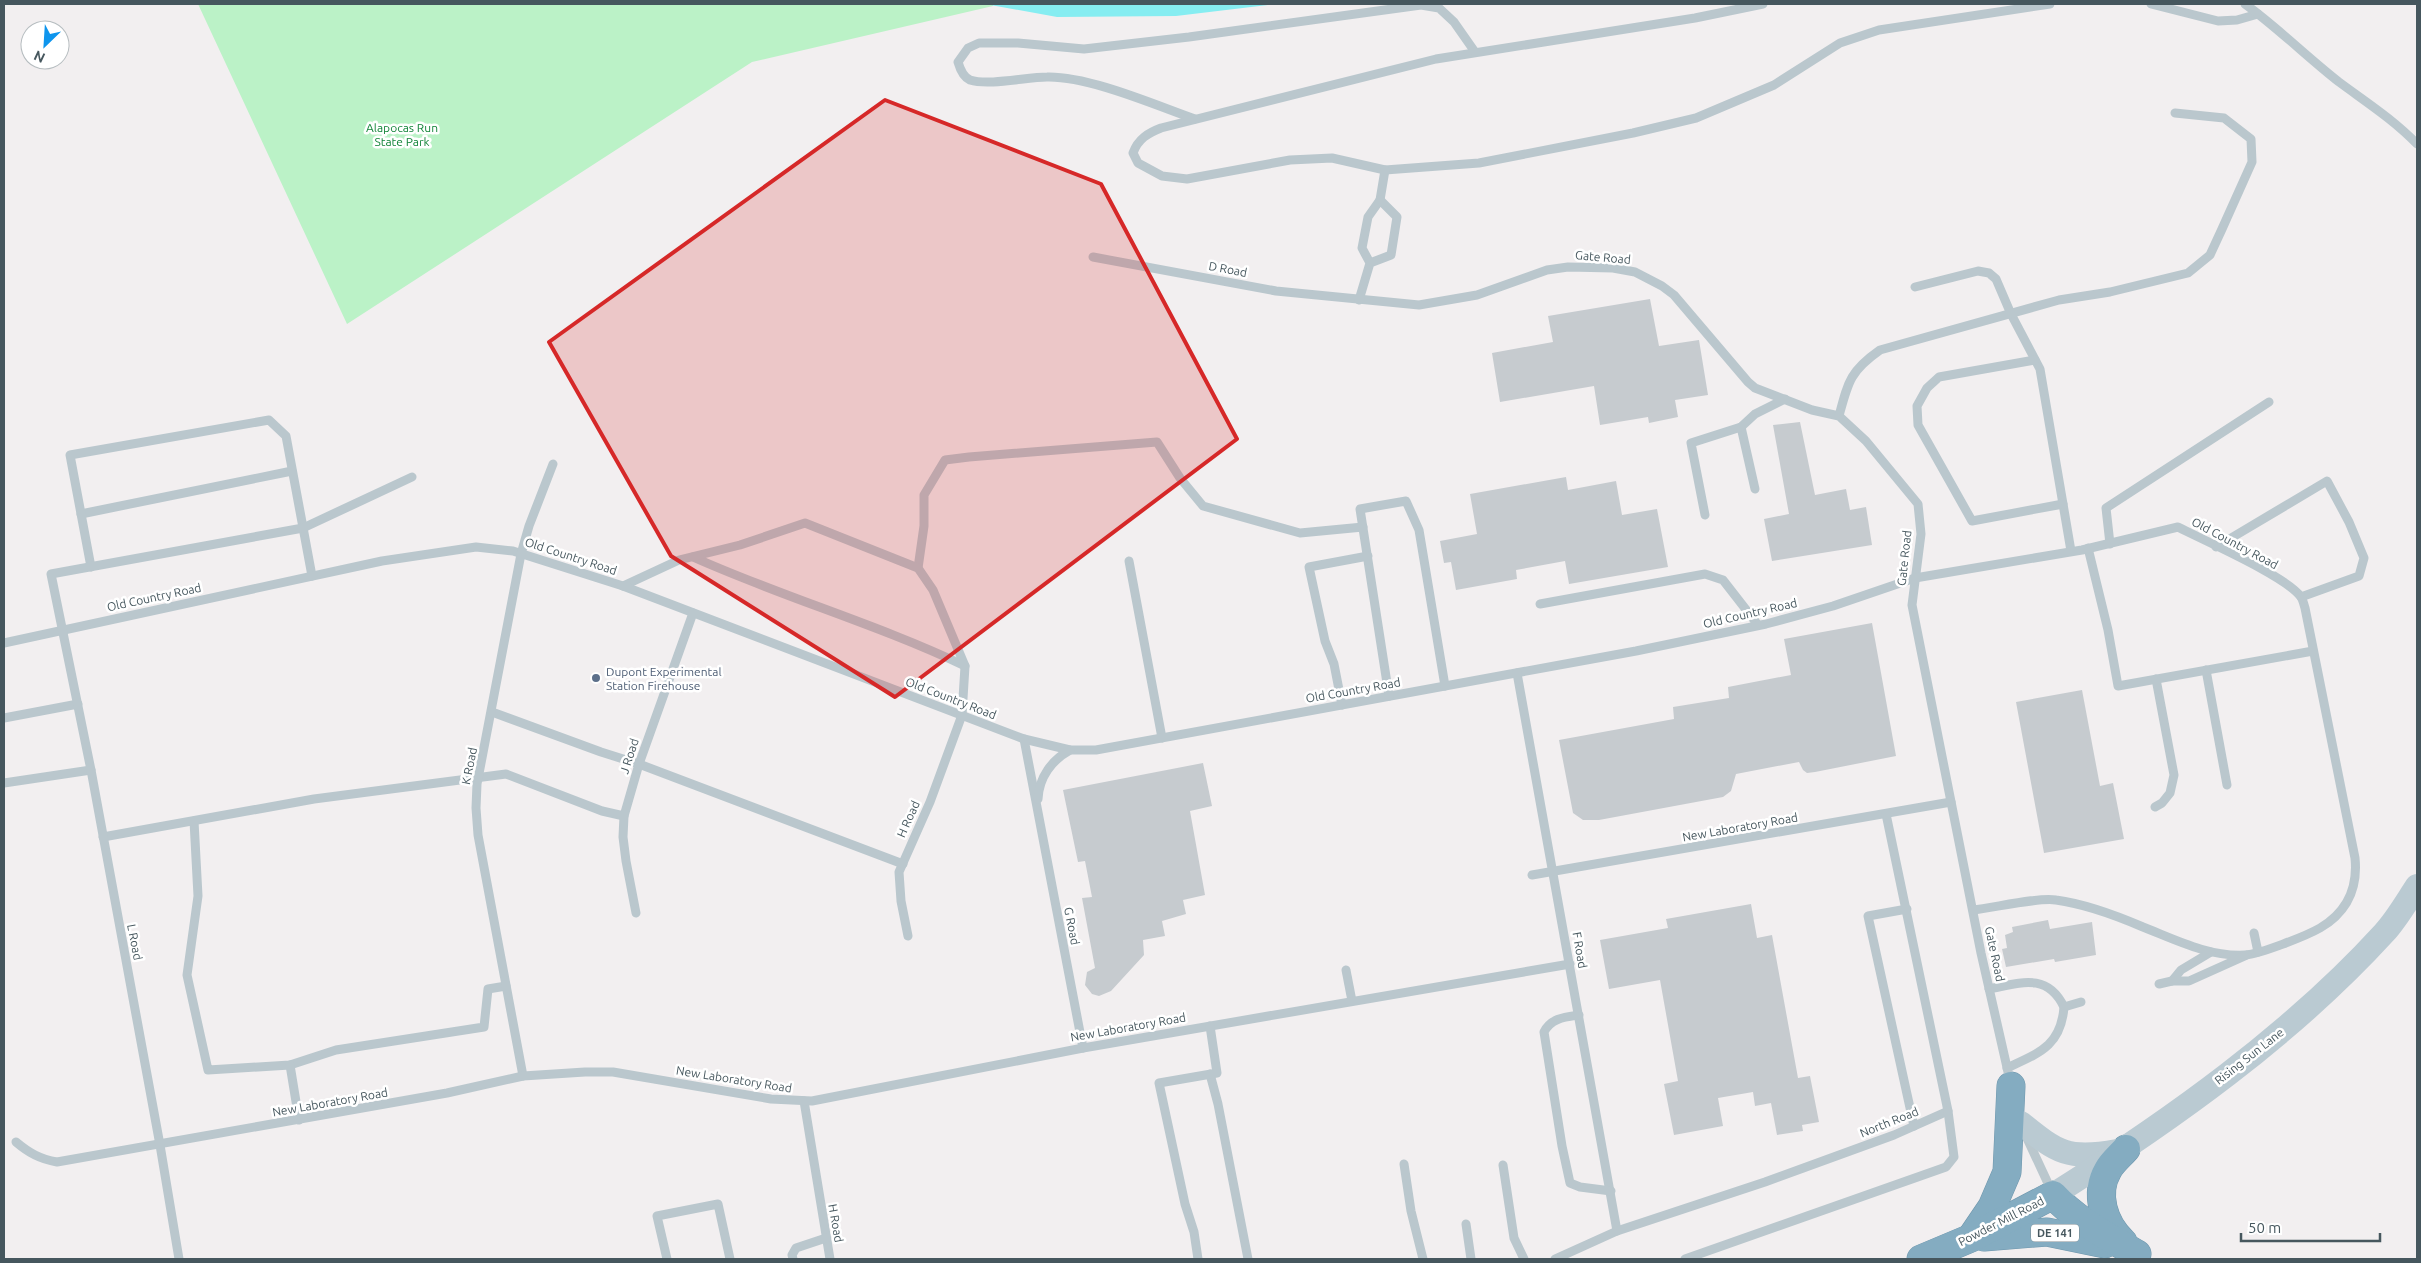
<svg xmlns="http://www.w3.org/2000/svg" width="2421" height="1263" viewBox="0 0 2421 1263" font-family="Ubuntu,sans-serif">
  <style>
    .green { fill: #bbf2c7 }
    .water { fill: #86edf1 }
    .building { fill: #c6cbcf }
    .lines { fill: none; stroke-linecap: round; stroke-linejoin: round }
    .highway-casing { stroke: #6f97ad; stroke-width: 29 }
    .lane { stroke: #bac7cd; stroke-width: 9 }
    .secondary { stroke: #bacad2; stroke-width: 24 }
    .highway { stroke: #84acc1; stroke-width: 28 }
    .marked { fill: #d62828; fill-opacity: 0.2; stroke: #d62828; stroke-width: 4; stroke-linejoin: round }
    .service-dot { fill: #5c6f8a; stroke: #fff; stroke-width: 2 }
    .labels { text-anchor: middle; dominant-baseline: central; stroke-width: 5; stroke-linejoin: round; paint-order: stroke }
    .shield { fill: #fff; stroke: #7e898e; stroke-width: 1 }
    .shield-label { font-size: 11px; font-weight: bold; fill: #46575e }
    .park-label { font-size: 12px; fill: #128438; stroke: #fff }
    .street-label { font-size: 12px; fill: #46575e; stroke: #fff }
    .service-label { font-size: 12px; fill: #4e5e75; stroke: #fff; text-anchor: start }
  </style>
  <rect width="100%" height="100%" fill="#f2eff0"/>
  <polygon class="green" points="198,4 993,4 993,6 752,62 347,324"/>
  <polygon class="water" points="985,4 1276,4 1176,16 1057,17"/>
  <g class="building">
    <polygon points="1650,299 1659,346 1699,340 1708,395 1675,400 1678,417 1649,423 1648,417 1600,425 1594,386 1500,402 1492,353 1553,342 1548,316"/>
    <polygon points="1800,422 1815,495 1846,489 1850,510 1866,507 1872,545 1772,561 1764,519 1789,514 1773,425"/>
    <polygon points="1566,477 1568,490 1616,481 1622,515 1657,509 1668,567 1569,584 1565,561 1516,570 1517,579 1456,590 1451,562 1444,563 1440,541 1477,534 1470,494"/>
    <polygon points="1872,623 1896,756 1815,772 1807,773 1803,770 1799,762 1736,774 1731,791 1723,797 1599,820 1583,820 1573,813 1559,740 1674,719 1673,707 1729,698 1728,687 1791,675 1784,639"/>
    <polygon points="2082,690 2100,786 2113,783 2124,839 2044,853 2016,702"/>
    <polygon points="1203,763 1212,806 1190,811 1205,895 1183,900 1186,914 1162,921 1165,936 1143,940 1144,955 1111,991 1099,996 1092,994 1085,985 1087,972 1095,968 1082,898 1092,897 1085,861 1078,862 1063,790"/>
    <polygon points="1751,904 1757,938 1772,935 1798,1078 1810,1076 1819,1122 1802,1125 1803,1131 1777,1135 1771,1103 1755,1106 1753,1092 1718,1098 1723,1126 1674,1135 1664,1084 1678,1081 1660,980 1609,989 1600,940 1668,928 1666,919"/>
    <polygon points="2048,920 2050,929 2092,922 2096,955 2055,962 2054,959 2006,967 2002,949 2007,948 2005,935 2013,932 2012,927"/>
  </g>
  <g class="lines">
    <defs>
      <g id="highway">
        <polyline points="1973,1235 1992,1207 2007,1172 2011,1086"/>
        <polyline points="1984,1237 2047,1232 2105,1244"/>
        <path d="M2123 1242C2104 1224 2094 1194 2108 1170 2112 1162 2120 1156 2126 1149"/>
        <path d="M1921 1259 1971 1238 2053 1195C2077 1221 2107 1236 2137 1254"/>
      </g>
    </defs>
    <use href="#highway" class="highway-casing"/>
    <g class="lane">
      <path d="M1763 4 1695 18 1436 59 1161 128C1148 133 1138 139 1133 153L1138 163 1162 176 1187 179 1290 160 1332 158 1385 170 1479 163 1633 133 1696 118 1774 85 1840 43 1879 30 2050 4"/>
      <polyline points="2151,4 2218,21 2237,20 2258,14"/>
      <path d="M2245 4C2278 28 2307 57 2339 82 2366 102 2394 120 2417 144"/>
      <path d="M1195 119C1155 105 1089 76 1047 77 1027 77 989 86 970 80 963 77 960 69 958 62L968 48 979 43H1018L1084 49 1189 37 1421 5 1439 8 1454 22 1475 52"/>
      <polyline points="1380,200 1385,170"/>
      <polyline points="1093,257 1276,291 1419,305 1477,295 1547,270 1568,267 1613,268 1635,272 1662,286 1674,295 1748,382 1755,388 1812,410 1839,416 1866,441 1918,504 1921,534 1912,605 1981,953 2011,1085"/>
      <polyline points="1915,287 1978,271 1989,273 1996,279 2011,314 2040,369 2071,551"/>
      <polyline points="1359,300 1370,263 1362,248 1368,217 1380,200 1397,217 1391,255 1370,263"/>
      <polyline points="2035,360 1939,377 1927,388 1917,406 1918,425 1972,521 2063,504"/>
      <path d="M1839 416C1848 382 1850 371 1880 350L2059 300 2110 292 2188 273 2210 255 2222 229 2252 162 2251 139 2224 118 2175 113"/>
      <polyline points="1741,427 1755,489"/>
      <polyline points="81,514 292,471"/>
      <polyline points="1705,515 1691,443 1741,427 1755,414 1785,399"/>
      <polyline points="2110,544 2106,508 2269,402"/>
      <polyline points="2216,547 2327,481 2349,522 2364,558 2359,576 2301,597"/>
      <polyline points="2088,548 2108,630 2118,686 2313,651"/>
      <path d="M693 557C782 597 877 624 965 666"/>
      <polyline points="1129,561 1162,738"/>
      <polyline points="91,567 70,455 269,420 286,436 312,576"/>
      <polyline points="918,568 924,526 924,495 945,460 969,457 1157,442 1180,478 1203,506 1300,533 1363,527"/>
      <polyline points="623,586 679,560 740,545 805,523 918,568 933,590 965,666 962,715 930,802 899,872 901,901 908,936"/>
      <polyline points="1540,604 1705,574 1723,580 1758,625"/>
      <path d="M4 643 382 561 476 547 513 551 623 586 1024 739 1070 750H1096L1636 651 1766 624 1833 606 1915 578 2082 550 2178 527C2205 541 2286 576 2301 597 2303 600 2304 605 2305 608L2355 858C2358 888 2347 912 2320 928 2306 936 2260 954 2245 955 2209 957 2176 940 2143 927 2115 915 2086 904 2056 900 2038 897 1993 908 1973 910"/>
      <polyline points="2206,670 2227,785"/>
      <polyline points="1517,673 1617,1231"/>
      <polyline points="1389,696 1360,509 1406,501 1419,530 1445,686"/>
      <polyline points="1342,705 1334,664 1325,641 1309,567 1368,556"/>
      <polyline points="492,712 601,752 639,764 903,864"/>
      <polyline points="4,718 78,704"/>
      <polyline points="1024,739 1083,1048"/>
      <polyline points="4,783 91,770"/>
      <path d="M1038 799C1039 777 1052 760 1070 750"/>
      <polyline points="2155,807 2162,803 2170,793 2174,775 2156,679"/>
      <polyline points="194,821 198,896 187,975 208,1070 290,1065 336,1050 484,1027 488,989 506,986"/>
      <polyline points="103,837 314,799 506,774 602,811 624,816"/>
      <polyline points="1532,875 1951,802"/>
      <polyline points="1907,909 1868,916 1914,1126"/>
      <polyline points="636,913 626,861 623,837 624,816 639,764 693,613"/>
      <polyline points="2254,933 2258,952"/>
      <polyline points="1346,970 1352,1001"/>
      <polyline points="2172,981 2181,970 2211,952"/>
      <polyline points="2159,984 2172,981 2189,981 2247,955"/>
      <path d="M1989 989C2020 983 2047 972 2064 1007 2061 1046 2039 1053 2007 1068"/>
      <polyline points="2064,1007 2081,1002"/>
      <path d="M1579 1015C1565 1017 1551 1018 1544 1032L1562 1146 1570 1183 1580 1187 1611 1191"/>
      <polyline points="290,1065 299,1120"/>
      <polyline points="1210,1074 1218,1104 1248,1259"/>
      <polyline points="523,1076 478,835 476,808 477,784 521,554 529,526 553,464"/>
      <polyline points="804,1101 830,1259"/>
      <polyline points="2026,1136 2052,1192"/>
      <path d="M16 1142C29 1153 40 1159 57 1162L447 1093 523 1076 585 1072H613L771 1099 812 1101 1083 1048 1570 964"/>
      <polyline points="1404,1164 1411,1211 1423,1259"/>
      <polyline points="1503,1165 1514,1238 1524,1259"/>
      <polyline points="1466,1224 1471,1259"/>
      <polyline points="179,1259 160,1145 91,770 51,574 303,528 412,477"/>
      <polyline points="667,1259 657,1216 718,1204 730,1259"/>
      <polyline points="793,1259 792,1255 796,1248 826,1238"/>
      <polyline points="1198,1259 1194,1232 1185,1204 1159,1083 1217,1073 1210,1026"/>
      <polyline points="1555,1259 1617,1231 1765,1182 1894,1135 1948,1111 1886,814"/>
      <polyline points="1685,1259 1946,1167 1954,1157 1948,1111"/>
    </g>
    <g class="secondary">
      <path d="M2021 1123C2058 1153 2068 1160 2117 1151"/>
      <path d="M2053 1195C2171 1120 2290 1036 2384 933 2397 919 2407 901 2417 886"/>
    </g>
    <use href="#highway" class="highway"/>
  </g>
  <path class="marked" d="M885 100 1101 184 1237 439 895 697 671 556 549 342Z"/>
  <circle class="service-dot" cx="596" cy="678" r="5"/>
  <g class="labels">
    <rect class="shield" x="2031" y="1224.5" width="48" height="17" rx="4"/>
    <g class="shield-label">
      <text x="2055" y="1233">DE 141</text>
    </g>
    <g class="park-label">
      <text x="402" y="127">Alapocas Run<tspan x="402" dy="14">State Park</tspan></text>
    </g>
    <g class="street-label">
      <text transform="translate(1603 257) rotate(5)">Gate Road</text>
      <text transform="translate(1228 269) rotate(11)">D Road</text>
      <text transform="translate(2235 543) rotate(28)">Old Country Road</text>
      <text transform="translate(571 556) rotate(18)">Old Country Road</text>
      <text transform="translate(1904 558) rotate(-84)">Gate Road</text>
      <text transform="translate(154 597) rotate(-12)">Old Country Road</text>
      <text transform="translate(1750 613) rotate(-13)">Old Country Road</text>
      <text transform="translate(1353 690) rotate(-10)">Old Country Road</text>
      <text transform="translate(951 698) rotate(21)">Old Country Road</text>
      <text transform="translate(629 756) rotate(-72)">J Road</text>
      <text transform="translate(469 766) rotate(-79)">K Road</text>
      <text transform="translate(908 819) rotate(-66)">H Road</text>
      <text transform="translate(1740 827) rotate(-10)">New Laboratory Road</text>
      <text transform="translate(1072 926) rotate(79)">G Road</text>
      <text transform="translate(135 942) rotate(79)">L Road</text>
      <text transform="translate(1580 950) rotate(80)">F Road</text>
      <text transform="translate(1995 954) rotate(78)">Gate Road</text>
      <text transform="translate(1128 1027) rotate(-10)">New Laboratory Road</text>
      <text transform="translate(2249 1056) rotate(-38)">Rising Sun Lane</text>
      <text transform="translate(734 1079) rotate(9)">New Laboratory Road</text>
      <text transform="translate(330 1102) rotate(-10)">New Laboratory Road</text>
      <text transform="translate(1889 1122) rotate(-22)">North Road</text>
      <text transform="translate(2001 1221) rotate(-27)">Powder Mill Road</text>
      <text transform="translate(836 1223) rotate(80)">H Road</text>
    </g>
    <g class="service-label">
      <text x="606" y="671">Dupont Experimental<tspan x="606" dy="14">Station Firehouse</tspan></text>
    </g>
  </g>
  <rect width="2421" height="1263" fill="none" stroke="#46575e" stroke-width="10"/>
  <g transform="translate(45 45) rotate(205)"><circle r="24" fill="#ffffff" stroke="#b5bcbf"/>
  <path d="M0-4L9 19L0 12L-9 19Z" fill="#0e95ed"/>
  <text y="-8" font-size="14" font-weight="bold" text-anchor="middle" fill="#46575e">N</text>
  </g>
  <path d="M2241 1233v8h139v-8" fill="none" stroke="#46575e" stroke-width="2.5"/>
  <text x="2248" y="1233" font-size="15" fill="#46575e" stroke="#ffffff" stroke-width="4" paint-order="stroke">50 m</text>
</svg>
